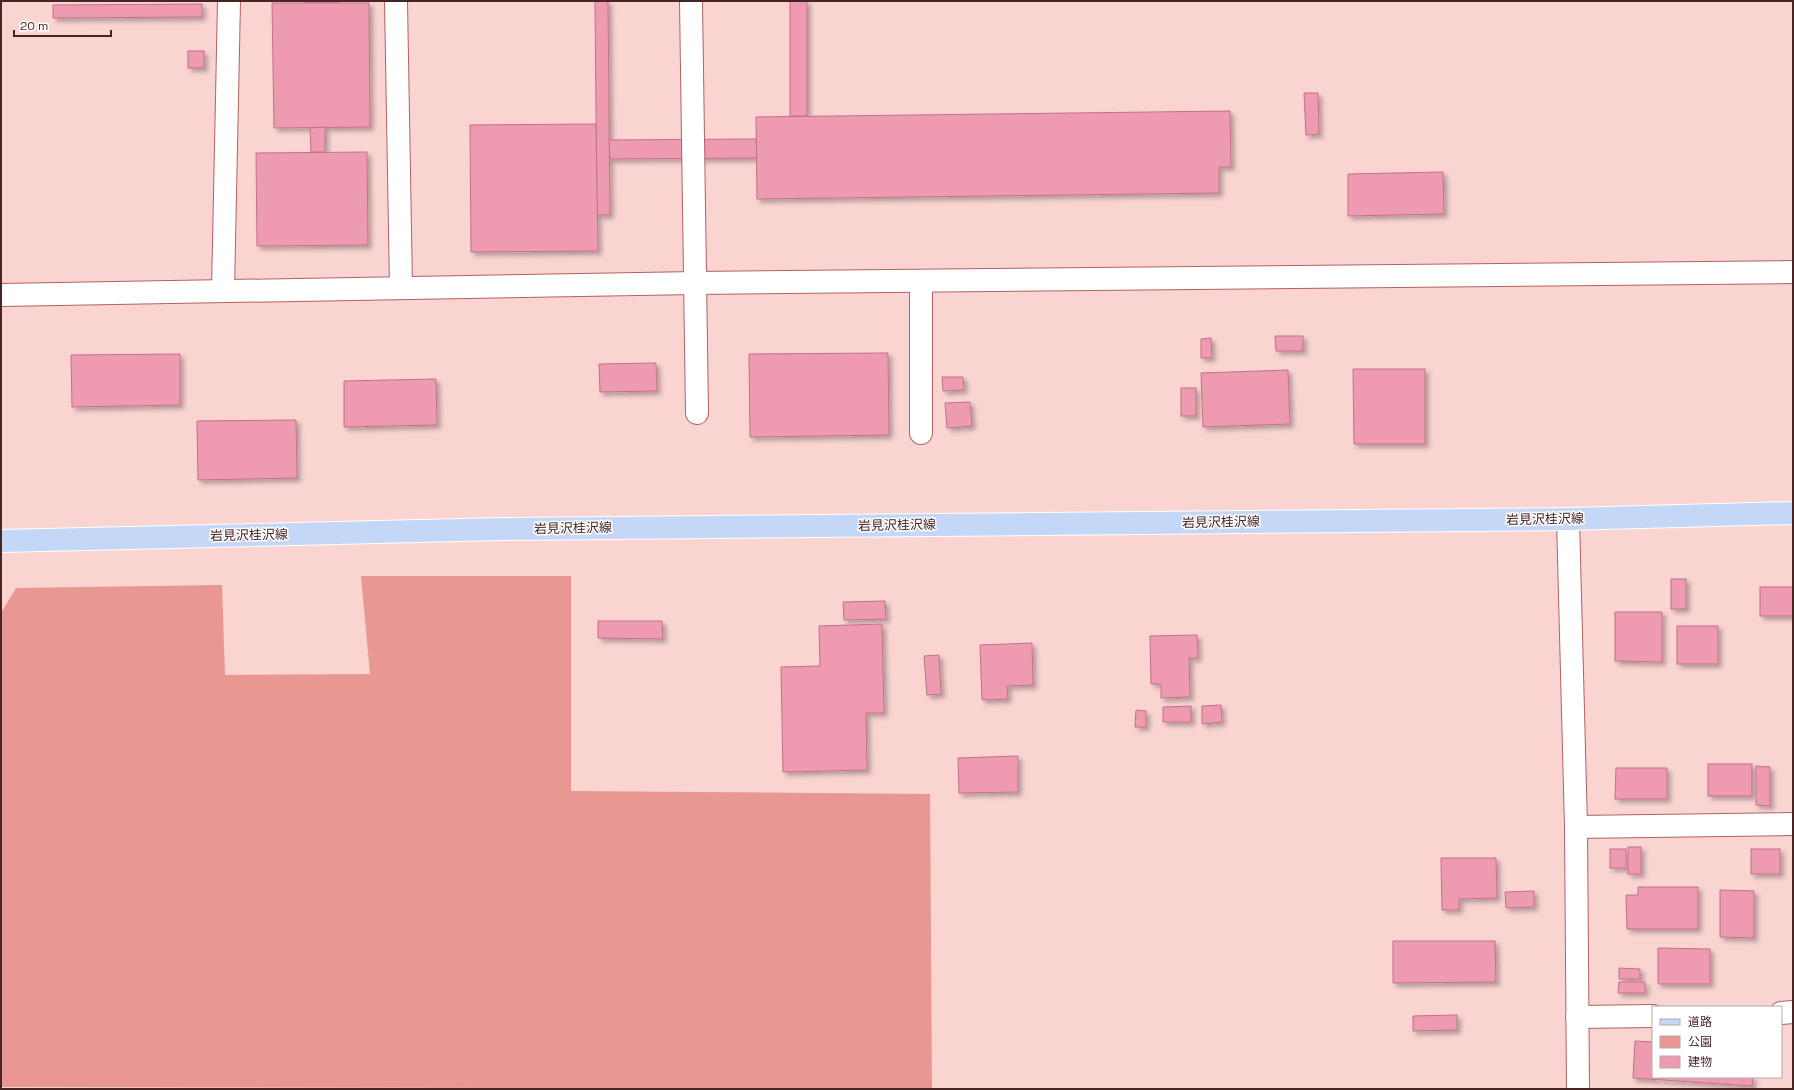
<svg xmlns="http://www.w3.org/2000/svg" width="1794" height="1090" viewBox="0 0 1794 1090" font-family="'Space Grotesk','Noto Sans JP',sans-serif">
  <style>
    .green { fill: #e89793 }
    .building { fill: #ee9ab0; stroke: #c27288; filter: url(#shadow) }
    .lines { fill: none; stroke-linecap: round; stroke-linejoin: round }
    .minor-casing { stroke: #b36260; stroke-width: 24 }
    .major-casing { stroke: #fff; stroke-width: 24 }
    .minor { stroke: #fff; stroke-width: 22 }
    .major { stroke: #c5d7f7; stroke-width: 22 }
    .labels { text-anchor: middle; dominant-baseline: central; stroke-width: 3; stroke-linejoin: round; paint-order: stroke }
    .street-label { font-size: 13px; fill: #482524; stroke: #fff }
  </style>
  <defs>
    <filter id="shadow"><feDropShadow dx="3.5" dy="3.5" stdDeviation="2" flood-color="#0004"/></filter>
  </defs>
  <rect width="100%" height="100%" fill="#f9d4d1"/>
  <polygon class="green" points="361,576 571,576 571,791 930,794 932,1089 1,1087 1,613 16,588 222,585 225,675 370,674"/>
  <g class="building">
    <rect x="305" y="1" width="34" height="2"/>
    <polygon points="595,1 608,1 610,215 597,215"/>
    <rect x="790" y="1" width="17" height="115"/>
    <polygon points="272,3 369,3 370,127 274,128"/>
    <polygon points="202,4 202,17 53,18 53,5"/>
    <rect x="188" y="51" width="16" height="17"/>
    <polygon points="1304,93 1318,93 1319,134 1306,135"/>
    <polygon points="1230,111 1231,167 1219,167 1219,193 757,199 756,117"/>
    <polygon points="596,124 598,251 471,252 470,125"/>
    <polygon points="325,127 325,152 311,152 310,128"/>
    <polygon points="756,139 757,158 610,159 609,140"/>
    <polygon points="367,152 368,245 257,246 256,153"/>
    <polygon points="1443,172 1444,214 1348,216 1348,174"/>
    <polygon points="1275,336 1303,336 1303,351 1276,351"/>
    <polygon points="1211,338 1212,358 1201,358 1201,339"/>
    <polygon points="888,353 889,435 750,437 749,354"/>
    <polygon points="180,354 180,405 72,407 71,355"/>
    <polygon points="656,363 657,391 600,392 599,364"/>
    <polygon points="1353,369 1425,369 1425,444 1354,444"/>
    <polygon points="1288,370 1290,424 1203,427 1201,373"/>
    <polygon points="942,377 963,377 964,390 943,391"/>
    <polygon points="436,379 437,425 344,427 344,381"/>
    <rect x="1181" y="388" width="15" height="28"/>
    <polygon points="970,402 972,426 947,428 945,403"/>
    <polygon points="296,420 297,478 198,480 197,421"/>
    <rect x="1671" y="579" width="15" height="30"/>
    <rect x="1760" y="587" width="33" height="29"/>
    <polygon points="885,601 886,619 844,620 843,602"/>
    <polygon points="1615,612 1662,612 1662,662 1615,661"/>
    <polygon points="598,621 662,621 663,639 598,638"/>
    <polygon points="882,624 884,713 866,713 867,770 783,772 781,667 820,666 819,626"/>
    <rect x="1677" y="626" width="41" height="38"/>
    <polygon points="1197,635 1198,658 1189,658 1190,697 1161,698 1161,684 1151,684 1150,636"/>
    <polygon points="1032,643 1033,685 1007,686 1008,699 982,700 980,645"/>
    <polygon points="939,655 941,694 927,695 924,656"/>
    <polygon points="1221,705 1222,722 1202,724 1202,706"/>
    <polygon points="1191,706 1191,722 1163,722 1163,707"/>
    <polygon points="1136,710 1146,711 1146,727 1135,727"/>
    <polygon points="1018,756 1018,792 959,793 958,758"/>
    <rect x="1708" y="764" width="44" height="32"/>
    <polygon points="1756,766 1770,767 1770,806 1756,805"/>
    <polygon points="1616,768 1667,768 1667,799 1615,799"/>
    <rect x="1628" y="847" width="13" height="27"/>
    <rect x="1610" y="849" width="16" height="19"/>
    <rect x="1751" y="849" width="29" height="25"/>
    <polygon points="1441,858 1496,858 1497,898 1459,899 1459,910 1442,910"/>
    <polygon points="1638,887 1698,887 1698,929 1627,929 1626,895 1638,895"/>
    <polygon points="1720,890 1754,891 1754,938 1720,937"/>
    <polygon points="1534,891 1534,907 1506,908 1505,892"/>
    <polygon points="1393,941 1495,941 1496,982 1393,983"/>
    <polygon points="1658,948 1710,949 1710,984 1658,984"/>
    <polygon points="1619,968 1640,969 1640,979 1619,979"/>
    <polygon points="1619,982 1645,982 1645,993 1618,993"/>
    <polygon points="1457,1015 1457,1030 1413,1031 1413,1016"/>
    <polygon points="1635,1041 1653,1042 1653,1077 1753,1077 1752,1086 1633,1078"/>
  </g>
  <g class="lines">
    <defs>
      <g id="minor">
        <polyline points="396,1 401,288"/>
        <polyline points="691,1 697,413"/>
        <polyline points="223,291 229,1"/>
        <polyline points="1,295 696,283 1793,272"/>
        <polyline points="921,433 921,281"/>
        <polyline points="1568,519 1576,827 1578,1089"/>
        <polyline points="1576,827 1793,824"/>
        <polyline points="1781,1013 1793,1012"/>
        <polyline points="1577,1017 1653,1016"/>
      </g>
      <polyline id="major" points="1,541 502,529 1568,519 1793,513"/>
    </defs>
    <use href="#minor" class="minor-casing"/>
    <use href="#major" class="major-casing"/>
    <use href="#minor" class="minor"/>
    <use href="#major" class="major"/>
  </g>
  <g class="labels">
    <g class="street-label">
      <text transform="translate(1545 519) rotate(-1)">岩見沢桂沢線</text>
      <text transform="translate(1221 522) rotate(-1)">岩見沢桂沢線</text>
      <text transform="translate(897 525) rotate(-1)">岩見沢桂沢線</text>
      <text transform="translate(573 528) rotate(-1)">岩見沢桂沢線</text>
      <text transform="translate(249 535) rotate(-1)">岩見沢桂沢線</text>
    </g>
  </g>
  <rect width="1794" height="1090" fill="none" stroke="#482524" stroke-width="4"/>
  <rect x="1652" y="1006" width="130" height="72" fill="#ffffff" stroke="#b6a8a7"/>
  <rect x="1660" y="1019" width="20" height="6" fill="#c5d7f7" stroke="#b6a8a7"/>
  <text x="1688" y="1026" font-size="12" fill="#482524">道路</text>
  <rect x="1660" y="1036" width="20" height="12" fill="#e89793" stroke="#b6a8a7"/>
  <text x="1688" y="1046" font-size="12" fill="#482524">公園</text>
  <rect x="1660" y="1056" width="20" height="12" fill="#ee9ab0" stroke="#b6a8a7"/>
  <text x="1688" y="1066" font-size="12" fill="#482524">建物</text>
  <path d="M14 30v6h97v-6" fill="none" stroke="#482524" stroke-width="2"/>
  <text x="20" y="30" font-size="12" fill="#482524" stroke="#ffffff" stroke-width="3" paint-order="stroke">20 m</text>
</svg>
